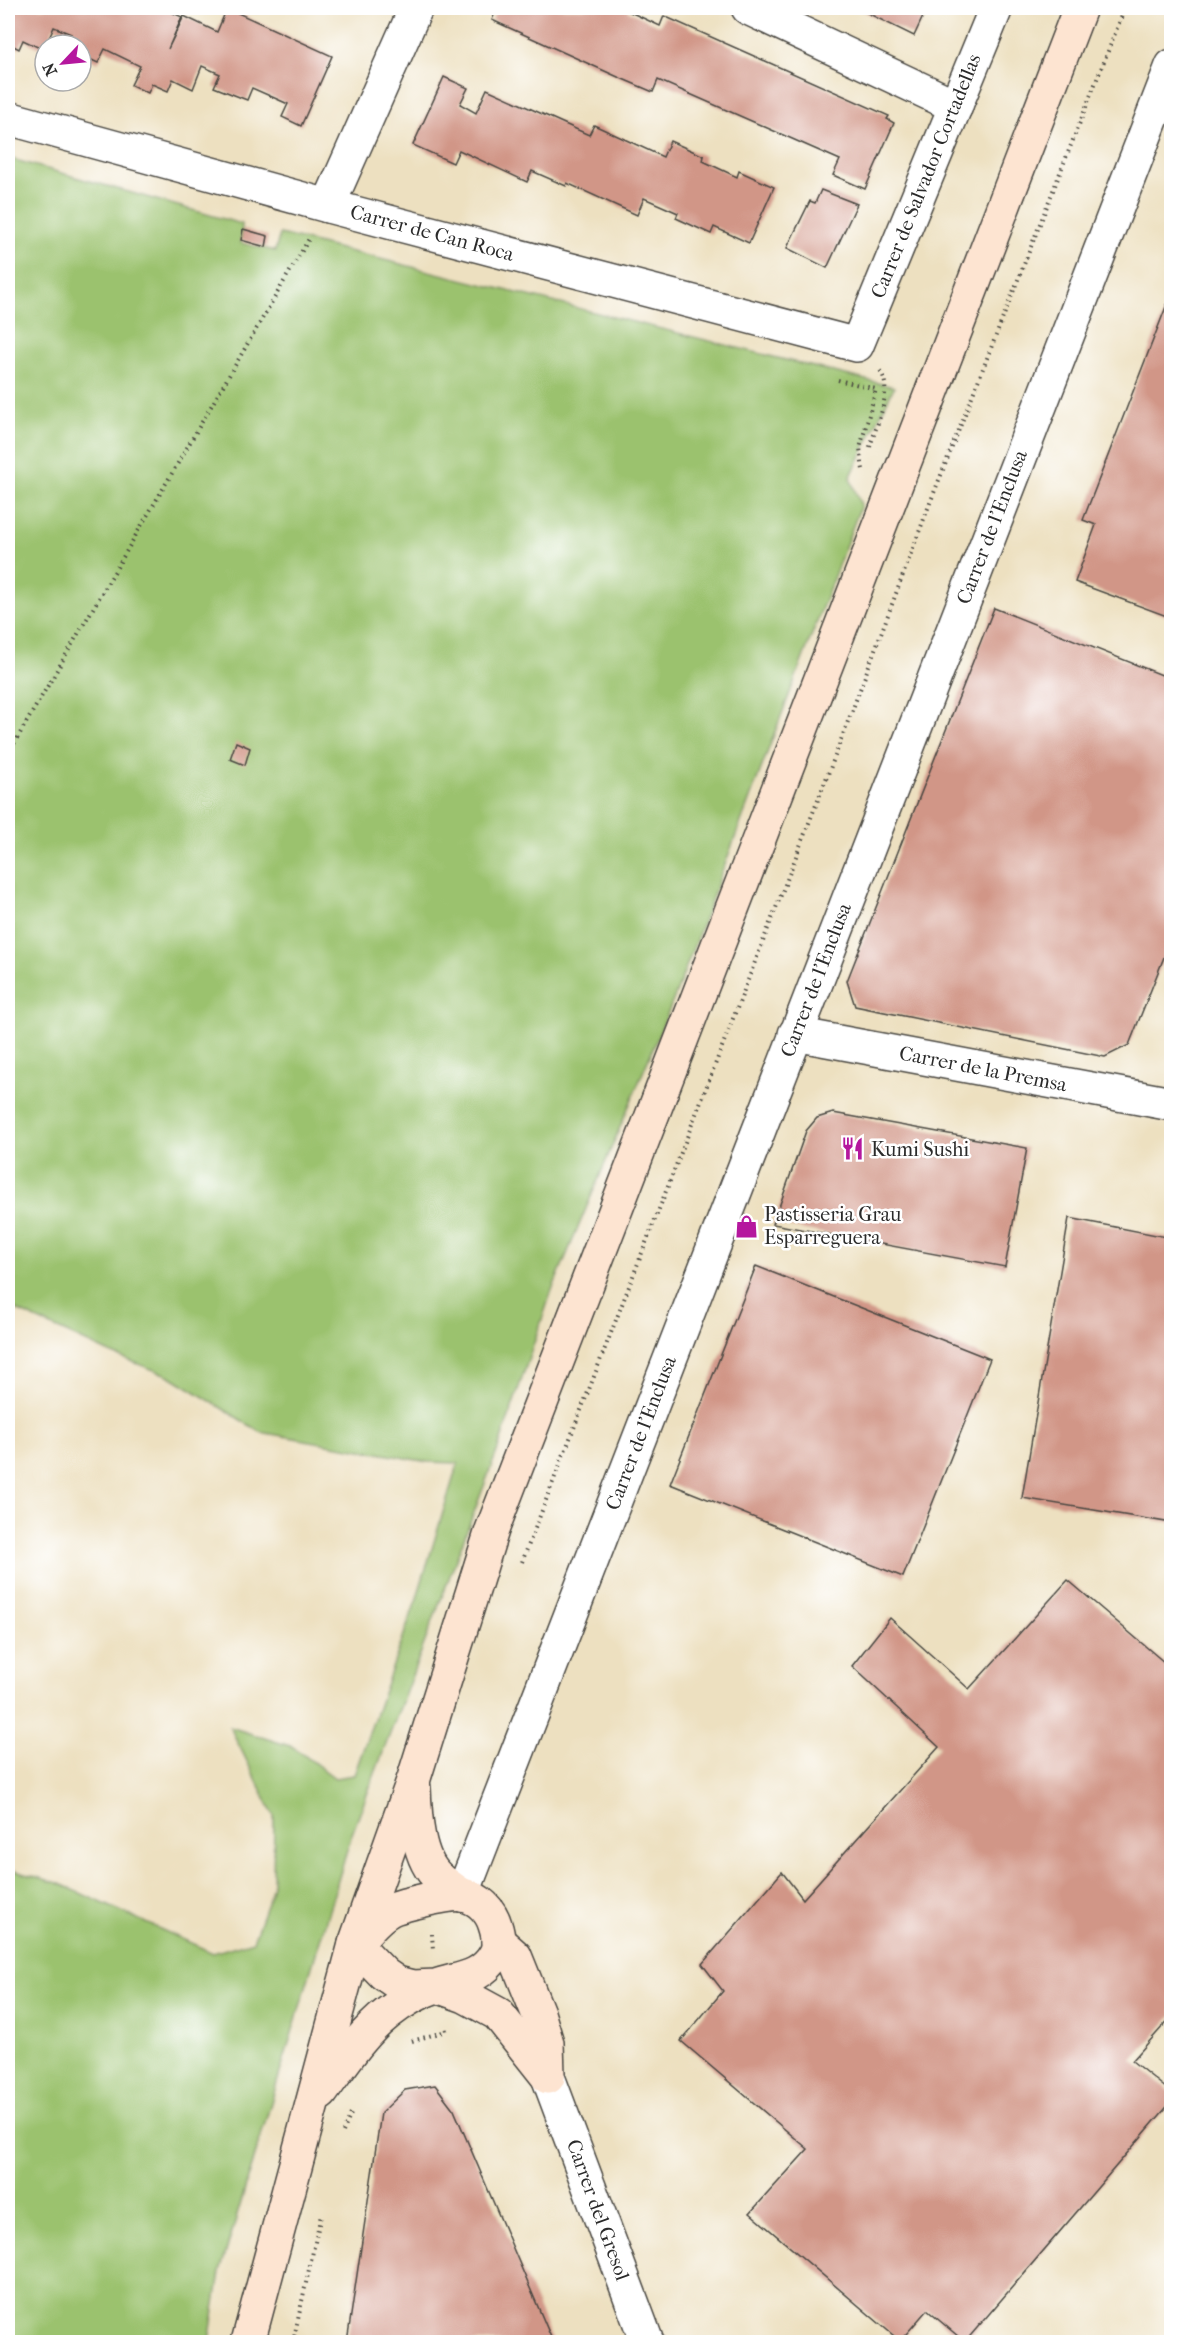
<svg xmlns="http://www.w3.org/2000/svg" width="1179" height="2350" viewBox="0 0 1179 2350" font-family="'IM FELL French Canon',serif">
  <style>
    .green { fill: #9bc26e; stroke: #63764c; stroke-width: 1.5 }
    .building { fill: #d19687 }
    .lines { fill: none; stroke-linecap: round; stroke-linejoin: round }
    .street-casing { stroke: #484641; stroke-width: 36 }
    .secondary-casing { stroke: #484641; stroke-width: 36 }
    .path { stroke: #484641; stroke-width: 4; stroke-dasharray: 1.5 4.5; stroke-linecap: butt }
    .street { stroke: #fff; stroke-width: 33 }
    .secondary { stroke: #fde4d1; stroke-width: 33 }
    .labels { text-anchor: middle; dominant-baseline: central; stroke-width: 5; stroke-linejoin: round; paint-order: stroke }
    .street-label { font-size: 20px; fill: #2b2b2b; stroke: #fff }
    .poi-label { font-size: 20px; fill: #2b2b2b; stroke: #fff; text-anchor: start }
  </style>
  <rect width="100%" height="100%" fill="#fff"/>
  <filter id="ink" filterUnits="userSpaceOnUse"><feTurbulence type="fractalNoise" baseFrequency=".0167" numOctaves="2"/><feDisplacementMap in="SourceGraphic" scale="12" xChannelSelector="R" yChannelSelector="G"/><feConvolveMatrix kernelMatrix="1 2 1 2 8 2 1 2 1" color-interpolation-filters="sRGB"/></filter>
  <filter id="wash" filterUnits="userSpaceOnUse"><feTurbulence type="fractalNoise" baseFrequency=".008" numOctaves="4" result="noise"/><feDisplacementMap in="SourceGraphic" scale="24" xChannelSelector="R" yChannelSelector="G"/><feGaussianBlur stdDeviation="1.35" result="paint"/><feColorMatrix in="noise" values="0 0 0 0 0 0 0 0 0 0 0 0 0 0 0 0 0 1.4 0 .05"/><feComposite in="paint" operator="in"/></filter>
  <g filter="url(#wash)">
    <rect width="100%" height="100%" fill="#ede0c0"/>
    <polygon class="green" points="8,158 242,224 241,243 275,251 280,234 894,387 850,478 861,505 677,991 552,1290 498,1449 352,1834 220,2272 209,2342 8,2342 8,1869 58,1883 213,1953 253,1941 273,1886 274,1816 230,1727 293,1747 335,1778 354,1775 416,1601 458,1463 428,1462 260,1432 170,1376 112,1354 8,1306"/>
    <g id="blocks">
      <g class="building">
        <polygon points="8,8 163,8 182,17 168,49 184,16 217,32 227,8 332,56 301,126 282,117 288,104 252,88 247,100 214,87 220,74 202,66 193,89 173,79 168,91 152,84 148,93 131,85 140,66 105,49 98,63 81,55 81,45 66,45 71,34 54,27 44,50 23,40 19,49 8,43"/>
        <polygon points="497,8 629,8 628,11 660,26 664,16 889,116 887,119 894,123 865,189 833,175 840,160 658,80 653,92 618,77 492,20"/>
        <polygon points="862,8 927,8 914,36 861,10"/>
        <polygon points="444,77 468,88 460,104 476,113 487,89 589,135 594,125 663,157 670,141 704,156 703,161 737,177 739,171 774,187 749,243 714,227 711,234 676,218 678,213 644,198 637,215 567,183 566,186 532,171 527,182 459,150 453,163 413,145"/>
        <polygon points="821,190 857,204 827,268 787,248 810,201 815,203"/>
        <polygon points="243,229 268,236 266,247 241,240"/>
        <polygon points="1171,294 1172,294 1172,618 1075,582 1096,525 1083,520"/>
        <polygon points="994,608 1172,679 1172,937 1129,1045 1105,1057 855,1006 847,981"/>
        <polygon points="236,742 250,748 245,765 230,759"/>
        <polygon points="833,1113 1027,1148 1005,1267 773,1224 806,1131 817,1118"/>
        <polygon points="1069,1218 1172,1238 1172,1523 1022,1498"/>
        <polygon points="756,1266 990,1359 903,1577 670,1484"/>
        <polygon points="1068,1580 1172,1669 1172,2016 1132,2061 1172,2093 1172,2101 965,2342 927,2310 900,2341 750,2213 808,2149 681,2041 723,1991 702,1964 782,1872 803,1899 939,1747 852,1666 890,1618 969,1689"/>
        <polygon points="435,2085 454,2110 553,2342 347,2342 381,2113 405,2090"/>
      </g>
    </g>
  </g>
  <g filter="url(#ink)">
    <use href="#blocks" fill-opacity="0" stroke="#484641" stroke-width="1.5"/>
    <g class="lines">
      <defs>
        <g id="street">
          <polyline points="748,8 956,106"/>
          <polyline points="8,118 328,206 857,345 996,8"/>
          <polyline points="328,206 416,8"/>
          <polyline points="795,1034 1172,1104"/>
          <polyline points="462,1895 1172,66"/>
          <polyline points="548,2077 647,2342"/>
        </g>
        <g id="secondary">
          <path d="M414 1788C415 1815 417 1859 439 1878 446 1885 455 1890 462 1895"/>
          <polyline points="498,1941 515,1956 538,2013 547,2043 548,2075"/>
          <path d="M321 2093C341 2066 361 2034 388 2013 402 2002 419 1992 436 1986 459 1978 481 1979 495 1955 500 1946 498 1934 495 1925 491 1911 479 1898 463 1895 451 1893 398 1905 388 1911 375 1919 365 1932 355 1944L384 1974 397 1983 412 1987 437 1986 465 1996 498 2014 548 2077"/>
          <polyline points="248,2342 355,1944 414,1778 492,1530 1080,8"/>
        </g>
      </defs>
      <use href="#street" class="street-casing"/>
      <use href="#secondary" class="secondary-casing"/>
      <g class="path">
        <polyline points="838,380 876,389 860,448 863,470"/>
        <path d="M870 447C876 425 895 388 879 369"/>
        <polyline points="8,754 310,237"/>
        <polyline points="522,1562 835,756 930,503 1125,8"/>
        <polyline points="432,1934 433,1950"/>
        <polyline points="412,2041 446,2031 445,2026"/>
        <polyline points="343,2132 351,2114"/>
        <polyline points="293,2342 321,2215"/>
      </g>
      <use href="#street" class="street"/>
      <use href="#secondary" class="secondary"/>
    </g>
  </g>
  <defs>
    <symbol id="restaurant-bare" viewBox="-9 -9 18 18"><path d="M-5-6h1v4h1v-4h1v4h1v-4h1v5L-1.5 .5V6h-2V.5L-5-1ZM5-6V6H3V1.5H1.5Q1.5-4 5-6Z" fill="#b5179e" stroke="#fff" stroke-width="2.5" paint-order="stroke"/></symbol>
    <symbol id="shop-bare" viewBox="-9 -9 18 18"><path d="M-5-2.5h2.3a2.7 3.5 0 0 1 5.4 0H5L5.5 6h-11ZM-1.5-2.5h3a1.5 2.3 0 0 0-3 0Z" fill="#b5179e" stroke="#fff" stroke-width="2.5" paint-order="stroke"/></symbol>
  </defs>
  <g fill-rule="evenodd">
    <use href="#restaurant-bare" x="836" y="1132" width="33" height="33"/>
    <use href="#shop-bare" x="730" y="1210" width="33" height="33"/>
  </g>
  <g class="labels">
    <g class="street-label">
      <text transform="translate(926 176) rotate(-68)">Carrer de Salvador Cortadellas</text>
      <text transform="translate(432 233) rotate(15)">Carrer de Can Roca</text>
      <text transform="translate(992 527) rotate(-69)">Carrer de l'Enclusa</text>
      <text transform="translate(816 980) rotate(-69)">Carrer de l'Enclusa</text>
      <text transform="translate(983 1069) rotate(11)">Carrer de la Premsa</text>
      <text transform="translate(641 1433) rotate(-69)">Carrer de l'Enclusa</text>
      <text transform="translate(598 2210) rotate(70)">Carrer del Gresol</text>
    </g>
    <g class="poi-label">
      <text x="871" y="1149">Kumi Sushi</text>
      <text x="764" y="1214">Pastisseria Grau<tspan x="764" dy="23">Esparreguera</tspan></text>
    </g>
  </g>
  <rect width="1179" height="2350" fill="none" stroke="#fff" stroke-width="30"/>
  <g transform="translate(63 63) rotate(244)"><circle r="28" fill="#ffffff" stroke="#aaaaaa" stroke-width="1.5"/>
  <path d="M0-4.5L10 22L0 15L-10 22Z" fill="#b5179e"/>
  <text y="-9" font-size="16" font-weight="bold" text-anchor="middle" fill="#2b2b2b">N</text>
  </g>
</svg>
